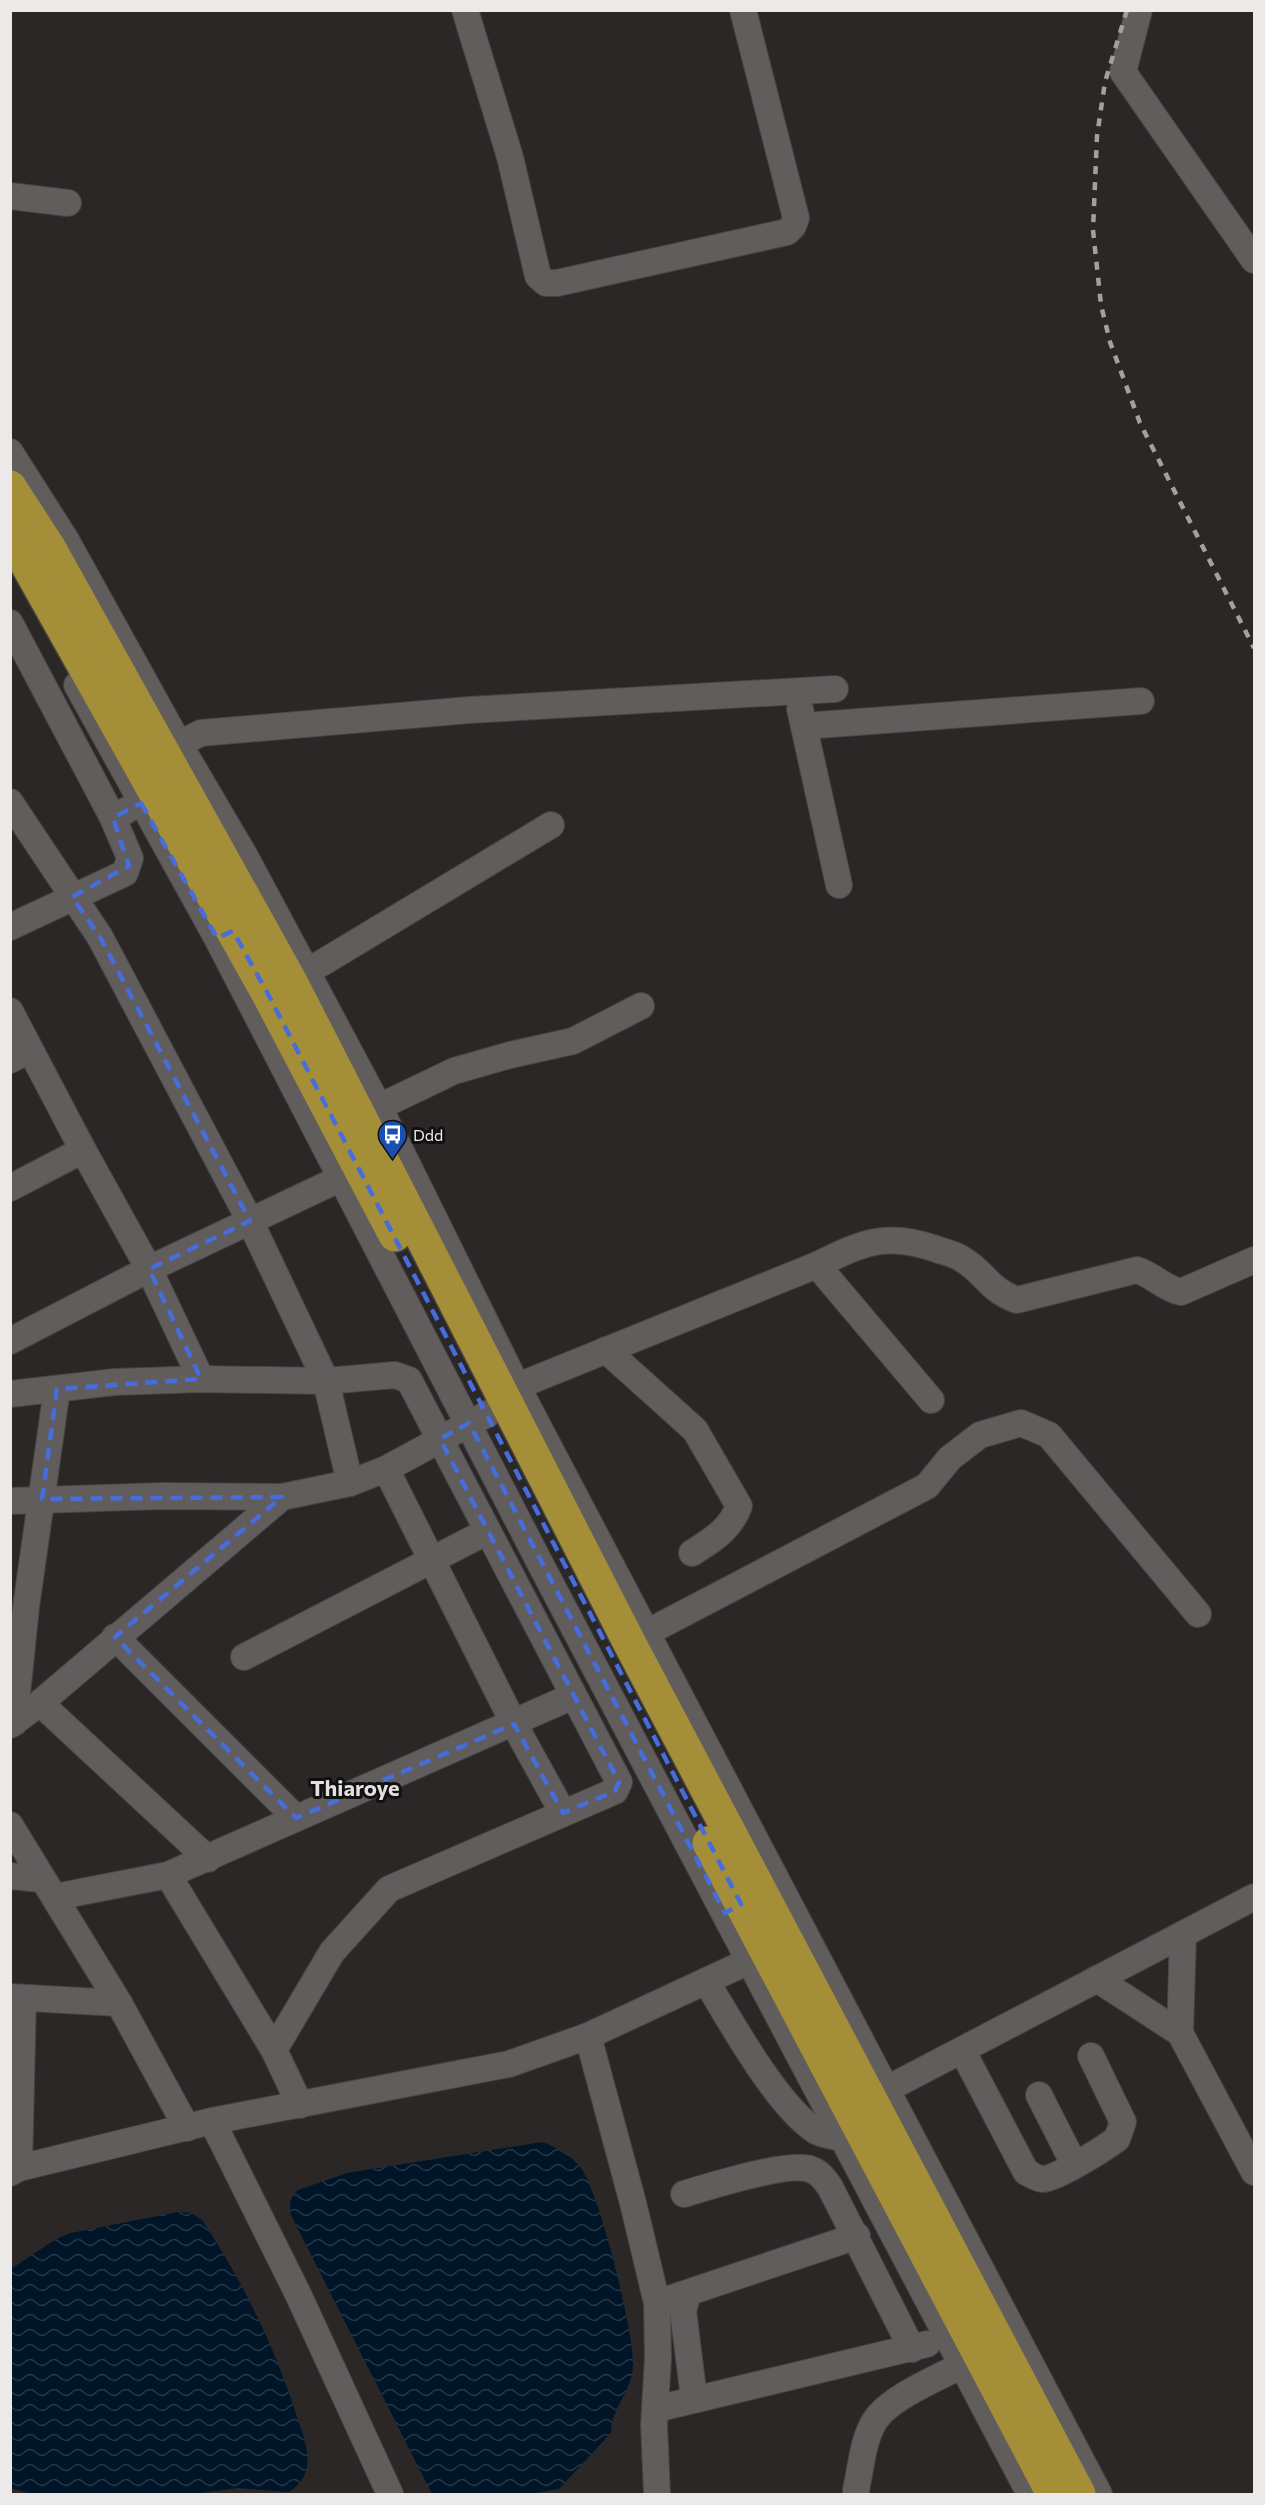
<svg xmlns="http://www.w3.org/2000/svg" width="1265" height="2505" viewBox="0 0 1265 2505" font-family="Commissioner,sans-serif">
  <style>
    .water { fill: url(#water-waves) }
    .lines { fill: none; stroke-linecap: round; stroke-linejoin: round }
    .minor-casing { stroke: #464443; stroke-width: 28 }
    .highway-casing { stroke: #464443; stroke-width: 36 }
    .minor { stroke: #605d5c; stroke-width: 26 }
    .highway { stroke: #a48e38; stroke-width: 33 }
    .rail { stroke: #a3a09f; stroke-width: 4.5; stroke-dasharray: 8 8; stroke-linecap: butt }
    .marked { fill: none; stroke: #466ddb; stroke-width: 4.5; stroke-dasharray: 12 8; stroke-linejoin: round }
    .labels { text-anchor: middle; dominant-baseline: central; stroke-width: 6; stroke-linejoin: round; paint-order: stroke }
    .poi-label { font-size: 16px; fill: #eceae9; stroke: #111010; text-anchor: start }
    .district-label { font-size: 22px; font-weight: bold; fill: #e5e1e0; stroke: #111010 }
  </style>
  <defs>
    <pattern id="water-waves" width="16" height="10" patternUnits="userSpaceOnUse" patternTransform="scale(1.5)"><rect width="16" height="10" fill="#001527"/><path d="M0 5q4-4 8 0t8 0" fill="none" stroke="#253746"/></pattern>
  </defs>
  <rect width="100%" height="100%" fill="#2a2726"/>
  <g class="water">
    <path d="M542 2142C556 2147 570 2154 580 2167 599 2190 634 2332 633 2365 632 2394 611 2406 611 2433L559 2489 528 2494H432L291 2215C289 2204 290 2197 298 2190L347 2173Z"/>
    <path d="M178 2212 191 2213 202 2220C242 2280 274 2345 296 2414 302 2432 311 2452 306 2471 303 2481 297 2486 289 2492L238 2488 193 2494H31L11 2488V2269L56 2239 71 2233Z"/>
  </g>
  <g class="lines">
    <defs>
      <g id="minor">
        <polyline points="465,10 510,157 538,276 546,283 557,283 787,232 793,226 796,218 743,10"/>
        <polyline points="1139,10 1123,72 1254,260"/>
        <polyline points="10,196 68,203"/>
        <polyline points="10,452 66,540 179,744 246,858 379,1107 517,1386 1099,2494"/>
        <polyline points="10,623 113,818"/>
        <polyline points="77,685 217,938 542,1567 1030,2494"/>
        <polyline points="800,709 839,885"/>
        <polyline points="804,726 1141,701"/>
        <polyline points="165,756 179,744 201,733 469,710 835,689"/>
        <polyline points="10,802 100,937 250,1221 326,1381 350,1483"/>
        <polyline points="10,927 125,873 130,858 113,818 127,810"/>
        <polyline points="292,981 551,825"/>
        <polyline points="10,1011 83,1150 149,1269 201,1379"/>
        <polyline points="10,1060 29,1050"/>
        <polyline points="379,1107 454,1071 510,1055 573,1041 641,1006"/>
        <polyline points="10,1188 83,1150"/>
        <polyline points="817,1265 931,1400"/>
        <polyline points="10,1341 149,1269 358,1170"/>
        <path d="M606 1350 695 1430 739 1506C730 1530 712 1540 692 1553"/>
        <path d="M503 1392 817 1265C862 1243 886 1231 936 1249 944 1252 955 1254 962 1259 985 1272 987 1289 1017 1300L1137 1270C1153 1275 1165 1289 1181 1292L1254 1260"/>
        <polyline points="10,1394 115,1382 201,1379 326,1381 395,1375 409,1380 619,1782 615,1791 389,1889 332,1952 274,2050"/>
        <polyline points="386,1469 514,1724 563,1813"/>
        <polyline points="10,1501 162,1496 282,1497 350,1483 386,1469 489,1413"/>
        <polyline points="115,1637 296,1818"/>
        <polyline points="631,1641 927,1486 950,1458 980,1435 1021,1423 1049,1435 1198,1614"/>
        <polyline points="244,1657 486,1532"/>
        <polyline points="40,1703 208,1859"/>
        <polyline points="14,1723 26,1607 57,1389"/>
        <polyline points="10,1725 40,1703 282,1497"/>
        <polyline points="10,1825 119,2003 187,2128"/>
        <polyline points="168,1875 274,2050 300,2105"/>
        <polyline points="10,1876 42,1879"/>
        <polyline points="55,1897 168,1875 573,1696"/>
        <polyline points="1097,1979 1180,2033 1254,2172"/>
        <path d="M706 1981C731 2022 777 2106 816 2131 823 2135 834 2136 842 2138"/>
        <polyline points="10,1997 119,2003"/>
        <polyline points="1180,2033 1183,1935"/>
        <polyline points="588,2036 633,2203 657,2303 658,2358 654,2425 657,2494"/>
        <path d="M962 2050 1026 2172C1032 2175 1037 2179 1043 2179 1058 2178 1103 2149 1117 2139L1123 2122 1091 2056"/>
        <polyline points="1039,2095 1074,2164"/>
        <polyline points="870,2098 1254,1897"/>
        <polyline points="212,2121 298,2294 390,2494"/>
        <polyline points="19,2168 23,1998"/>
        <polyline points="10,2173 19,2168 212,2121 509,2064 588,2036 749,1961"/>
        <path d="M684 2194C710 2186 787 2162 810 2169 820 2172 825 2180 830 2187L912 2349"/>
        <polyline points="688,2293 683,2311 694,2398"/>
        <polyline points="657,2303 857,2236"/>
        <polyline points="656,2409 927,2344"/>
        <path d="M856 2490C861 2468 863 2437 876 2419 891 2397 938 2378 962 2365"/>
      </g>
      <g id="highway">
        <polyline points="10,487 50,549 291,982 629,1642 1079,2494"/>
        <polyline points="10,534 268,994 395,1235"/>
        <polyline points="709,1843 1053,2494"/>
      </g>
    </defs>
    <use href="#minor" class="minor-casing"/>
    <use href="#highway" class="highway-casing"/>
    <use href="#minor" class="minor"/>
    <use href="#highway" class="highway"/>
    <polyline class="rail" points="1127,10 1105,82 1097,136 1093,230 1101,305 1110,342 1140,423 1254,648"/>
  </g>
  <path class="marked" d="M141 803 217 938 233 931 268 994 741 1904 725 1913 469 1423 440 1439 619 1782 615 1791 563 1813 514 1724 296 1818 115 1637 282 1497 42 1499 57 1389 201 1379 149 1269 250 1221 100 937 72 897 129 866 113 818Z"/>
  <defs>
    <symbol id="bus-pin" viewBox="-11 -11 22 30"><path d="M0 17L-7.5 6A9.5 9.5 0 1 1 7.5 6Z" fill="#1a4fb4" stroke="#111010"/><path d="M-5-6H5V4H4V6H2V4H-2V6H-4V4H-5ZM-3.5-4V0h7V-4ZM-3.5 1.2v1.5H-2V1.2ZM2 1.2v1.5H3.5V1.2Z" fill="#fff"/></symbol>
  </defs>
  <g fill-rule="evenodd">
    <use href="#bus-pin" x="376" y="1118" width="33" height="45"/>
  </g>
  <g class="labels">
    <g class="poi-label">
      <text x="413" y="1134">Ddd</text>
    </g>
    <g class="district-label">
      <text x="355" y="1787">Thiaroye</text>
    </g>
  </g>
  <rect width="1265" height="2505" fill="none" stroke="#eceae9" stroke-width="24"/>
</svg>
